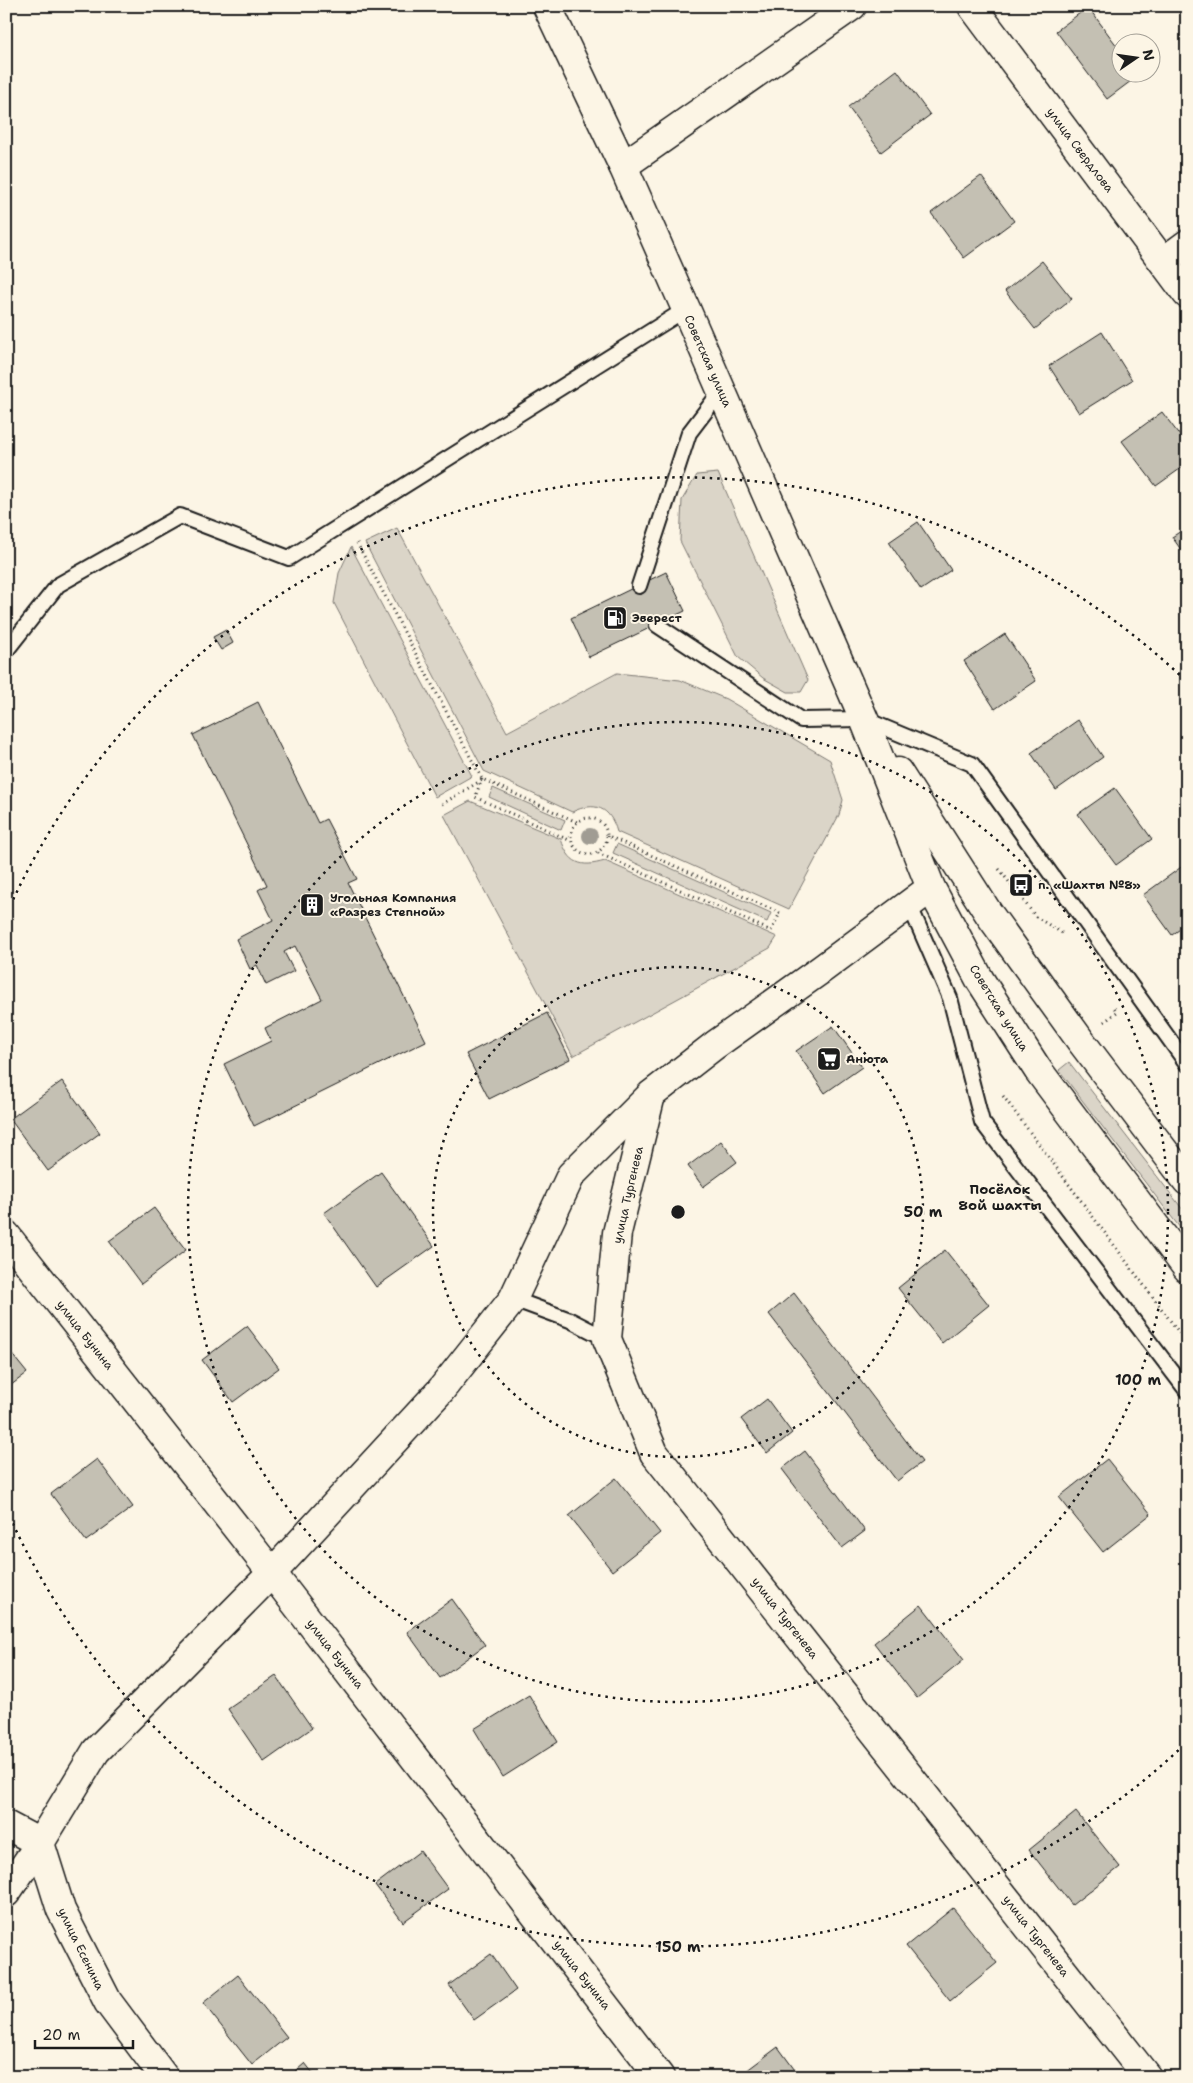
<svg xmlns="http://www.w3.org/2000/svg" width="1193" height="2083" viewBox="0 0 1193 2083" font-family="'Shantell Sans',sans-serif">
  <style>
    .green { fill: #dbd5c8; stroke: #7c7872 }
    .building { fill: #c4c0b3; stroke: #1c1c1c }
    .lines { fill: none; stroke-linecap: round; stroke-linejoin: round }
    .service-casing { stroke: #1c1c1c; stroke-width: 18 }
    .minor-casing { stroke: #1c1c1c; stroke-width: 31 }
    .secondary-casing { stroke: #1c1c1c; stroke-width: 31 }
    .path { stroke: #1c1c1c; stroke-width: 3; stroke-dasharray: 1 4; stroke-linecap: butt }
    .service { stroke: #fcf5e5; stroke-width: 14 }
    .minor { stroke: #fcf5e5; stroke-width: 28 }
    .secondary { stroke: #fcf5e5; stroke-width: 28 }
    .tree { fill: #a09c93 }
    .ring { fill: none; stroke: #1c1c1c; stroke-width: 2.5; stroke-dasharray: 2.5 5 }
    .labels { text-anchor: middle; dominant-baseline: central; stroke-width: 4; stroke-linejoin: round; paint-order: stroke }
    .street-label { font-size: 12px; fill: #1c1c1c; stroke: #fcf5e5 }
    .poi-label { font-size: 12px; font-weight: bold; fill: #1c1c1c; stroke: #fcf5e5; text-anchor: start }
    .neighbourhood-label { font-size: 14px; font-weight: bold; fill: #1c1c1c; stroke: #fcf5e5 }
    .centre { fill: #1c1c1c; stroke: #fcf5e5; stroke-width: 2.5 }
    .ring-label { font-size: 15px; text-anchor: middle; font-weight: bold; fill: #1c1c1c; stroke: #fcf5e5; stroke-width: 4; stroke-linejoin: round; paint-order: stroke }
  </style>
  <rect width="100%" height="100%" fill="#fcf5e5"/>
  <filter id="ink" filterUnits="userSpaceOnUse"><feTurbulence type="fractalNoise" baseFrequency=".02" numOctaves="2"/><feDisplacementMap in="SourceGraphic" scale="10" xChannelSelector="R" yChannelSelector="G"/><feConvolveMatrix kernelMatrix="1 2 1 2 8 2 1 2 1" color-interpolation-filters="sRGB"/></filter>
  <g filter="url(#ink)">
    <g class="green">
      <polygon points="718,473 808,680 801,692 788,692 763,678 738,657 680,541 682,500 697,475"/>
      <path d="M397 528 507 732 617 673 680 680 726 699 830 760 843 800 839 815 789 909 617 832C610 807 595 801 572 812L484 771 365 543Z"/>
      <polygon points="351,547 472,776 435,797 334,603 339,573"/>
      <polygon points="493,788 565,820 561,830 489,797"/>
      <path d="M470 801 561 839C569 864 581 868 605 861L777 937 770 948 573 1056 444 815Z"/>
      <polygon points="617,844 771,913 767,922 613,853"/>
      <polygon points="1069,1062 1187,1215 1187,1237 1059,1070"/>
    </g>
    <g class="building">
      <polygon points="1088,7 1120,50 1120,72 1137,72 1139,75 1107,99 1056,31"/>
      <polygon points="897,70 930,115 881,152 848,107"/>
      <polygon points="981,176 1014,221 964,258 931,213"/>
      <polygon points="1042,261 1072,299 1035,329 1005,291"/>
      <polygon points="1102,332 1132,380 1079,413 1049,366"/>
      <polygon points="1162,412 1187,445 1187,464 1156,486 1122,441"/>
      <polygon points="918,522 951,570 921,590 889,542"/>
      <polygon points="1187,527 1187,558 1172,537"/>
      <polygon points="666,572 685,611 589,657 571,618"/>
      <polygon points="226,630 233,643 221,650 213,637"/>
      <polygon points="1005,634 1036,681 995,709 964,661"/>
      <polygon points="258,702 318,823 326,819 357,879 348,883 426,1041 254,1126 224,1064 271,1041 265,1028 322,999 295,946 284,952 294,971 266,985 257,965 250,969 236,939 273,920 258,890 267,885 193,735"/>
      <polygon points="1078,720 1103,757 1056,790 1031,753"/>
      <polygon points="1115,788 1152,839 1116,865 1078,814"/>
      <polygon points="1184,865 1187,869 1187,924 1172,935 1143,895"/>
      <polygon points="547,1013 570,1059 489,1099 466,1054"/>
      <polygon points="833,1026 862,1067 825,1093 796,1051"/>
      <polygon points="62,1081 100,1133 48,1171 10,1119"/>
      <polygon points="721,1141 737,1162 703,1187 688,1166"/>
      <polygon points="381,1172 434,1246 376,1287 324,1213"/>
      <polygon points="154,1208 186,1250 141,1284 109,1241"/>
      <polygon points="945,1250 989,1305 942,1343 898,1288"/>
      <polygon points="794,1293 922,1462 897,1481 769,1314"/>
      <polygon points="247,1326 279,1368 233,1402 202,1360"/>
      <polygon points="6,1347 27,1373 6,1389"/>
      <polygon points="767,1399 792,1433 767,1453 741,1419"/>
      <polygon points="805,1451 865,1531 842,1548 782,1469"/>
      <polygon points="97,1459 133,1507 86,1541 51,1494"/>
      <polygon points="1107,1459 1151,1514 1103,1552 1059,1497"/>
      <polygon points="616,1478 660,1533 612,1571 569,1516"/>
      <polygon points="452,1599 485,1645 440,1678 407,1632"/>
      <polygon points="921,1605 964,1660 917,1698 874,1643"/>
      <polygon points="276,1676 312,1728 264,1762 228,1709"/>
      <polygon points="529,1695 558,1742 503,1777 474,1729"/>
      <polygon points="1076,1812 1120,1867 1072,1905 1029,1850"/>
      <polygon points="420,1851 448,1889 403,1922 375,1885"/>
      <polygon points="953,1908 997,1963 950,2001 906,1946"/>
      <polygon points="491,1954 516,1990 474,2020 449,1985"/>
      <polygon points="238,1975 287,2037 252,2065 203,2003"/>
      <polygon points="778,2047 800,2077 738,2077"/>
      <polygon points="305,2063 316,2077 289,2077"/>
    </g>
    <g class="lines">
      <defs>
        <g id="service">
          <polyline points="639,586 689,433 721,391"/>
          <polyline points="657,625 801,720 864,719 972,764 1187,1064"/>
          <polyline points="6,651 58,585 180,516 289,558 686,309"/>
          <polyline points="909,904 950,998 982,1122 1187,1391"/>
          <polyline points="513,1299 570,1320 607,1339"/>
        </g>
        <g id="minor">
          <polyline points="972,6 1187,294"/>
          <polyline points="623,166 852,6"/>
          <polyline points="1164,261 1187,244"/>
          <polyline points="651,1095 617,1233 607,1339 654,1453 1147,2077"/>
          <polyline points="6,1235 272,1573 660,2077"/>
          <polyline points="6,1825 40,1843 61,1910 108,2002 164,2077"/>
          <polyline points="6,1893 40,1843 96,1751 272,1573 441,1390 513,1299 571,1175 652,1094 715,1045 822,969 931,888"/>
        </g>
        <g id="secondary">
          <polyline points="547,6 623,166 686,309 864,719 931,888 980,980 1038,1070 1187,1268"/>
          <polyline points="898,772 989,914 1080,1040 1187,1181"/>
        </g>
      </defs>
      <use href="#service" class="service-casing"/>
      <use href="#minor" class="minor-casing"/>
      <use href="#secondary" class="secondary-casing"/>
      <g class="path">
        <polyline points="357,543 482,779 577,822"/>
        <polyline points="482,779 475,797 571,841"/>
        <polyline points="442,804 482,780"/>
        <circle cx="589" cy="836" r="18"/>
        <polyline points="598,853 771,931 780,913 608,836"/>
        <polyline points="999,869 1036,917 1062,933"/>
        <polyline points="1104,1022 1117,1012 1113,1006"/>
        <polyline points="1003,1096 1187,1343"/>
      </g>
      <use href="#service" class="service"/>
      <use href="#minor" class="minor"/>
      <use href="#secondary" class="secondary"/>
    </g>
    <circle class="tree" cx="590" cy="836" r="8"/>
  </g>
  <g class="ring">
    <circle cx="678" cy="1212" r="245"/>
    <circle cx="678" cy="1212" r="490"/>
    <path d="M1184 1745A735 735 0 0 1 7 1511M7 913A735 735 0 0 1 1184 679"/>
  </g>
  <defs>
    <symbol id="fuel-square" viewBox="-11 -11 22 22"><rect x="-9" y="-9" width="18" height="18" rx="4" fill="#1c1c1c" stroke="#fcf5e5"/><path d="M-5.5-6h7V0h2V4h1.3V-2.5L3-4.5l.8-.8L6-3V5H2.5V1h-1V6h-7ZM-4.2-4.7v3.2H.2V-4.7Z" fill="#fff"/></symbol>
    <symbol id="bus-square" viewBox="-11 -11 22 22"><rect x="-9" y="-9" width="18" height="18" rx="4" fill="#1c1c1c" stroke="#fcf5e5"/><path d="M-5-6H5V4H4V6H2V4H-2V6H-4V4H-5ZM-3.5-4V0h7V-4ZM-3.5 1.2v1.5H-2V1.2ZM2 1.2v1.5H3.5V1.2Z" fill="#fff"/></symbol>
    <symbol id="building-square" viewBox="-11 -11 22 22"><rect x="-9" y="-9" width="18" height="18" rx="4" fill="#1c1c1c" stroke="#fcf5e5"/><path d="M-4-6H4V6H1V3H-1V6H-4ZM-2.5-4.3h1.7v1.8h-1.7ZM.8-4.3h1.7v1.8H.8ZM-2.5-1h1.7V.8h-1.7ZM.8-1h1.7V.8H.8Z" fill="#fff"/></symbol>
    <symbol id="supermarket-square" viewBox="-11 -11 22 22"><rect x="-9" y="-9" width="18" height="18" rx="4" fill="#1c1c1c" stroke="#fcf5e5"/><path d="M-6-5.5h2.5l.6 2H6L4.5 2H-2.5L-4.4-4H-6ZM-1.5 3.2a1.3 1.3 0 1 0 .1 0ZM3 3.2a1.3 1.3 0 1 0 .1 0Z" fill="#fff"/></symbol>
  </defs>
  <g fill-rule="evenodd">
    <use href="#fuel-square" x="601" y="604" width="28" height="28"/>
    <use href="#bus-square" x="1007" y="871" width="28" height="28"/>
    <use href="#building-square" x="298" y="891" width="28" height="28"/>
    <use href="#supermarket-square" x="815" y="1045" width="28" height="28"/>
  </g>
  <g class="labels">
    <g class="street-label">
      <text transform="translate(1080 150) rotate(53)">улица Свердлова</text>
      <text transform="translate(708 361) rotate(66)">Советская улица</text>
      <text transform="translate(999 1008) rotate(58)">Советская улица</text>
      <text transform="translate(628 1195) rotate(-77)">улица Тургенева</text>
      <text transform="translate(85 1335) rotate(52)">улица Бунина</text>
      <text transform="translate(785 1618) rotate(52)">улица Тургенева</text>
      <text transform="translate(335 1654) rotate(52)">улица Бунина</text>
      <text transform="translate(1036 1936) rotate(52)">улица Тургенева</text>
      <text transform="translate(81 1949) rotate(64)">улица Есенина</text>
      <text transform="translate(582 1975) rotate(52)">улица Бунина</text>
    </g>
    <g class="poi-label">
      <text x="632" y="618">Эверест</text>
      <text x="1038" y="885">п. «Шахты №8»</text>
      <text x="330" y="898">Угольная Компания<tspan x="330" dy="14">«Разрез Степной»</tspan></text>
      <text x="846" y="1059">Анюта</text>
    </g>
    <g class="neighbourhood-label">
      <text x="1000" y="1189">Посёлок<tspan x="1000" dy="16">8ой шахты</tspan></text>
    </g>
  </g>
  <circle cx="678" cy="1212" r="8" class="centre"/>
  <g class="ring-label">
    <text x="923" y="1217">50 m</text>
    <text x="1138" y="1385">100 m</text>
    <text x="678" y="1952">150 m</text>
  </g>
  <rect width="1193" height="2083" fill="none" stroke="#fcf5e5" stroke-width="25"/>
  <rect x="12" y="12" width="1168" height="2058" fill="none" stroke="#1c1c1c" stroke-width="2" filter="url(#ink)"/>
  <g transform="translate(1136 58) rotate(77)"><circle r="24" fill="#fcf5e5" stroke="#a29e95"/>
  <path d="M0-4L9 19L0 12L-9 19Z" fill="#1c1c1c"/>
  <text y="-8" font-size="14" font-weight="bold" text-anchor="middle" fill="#1c1c1c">N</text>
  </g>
  <path d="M35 2040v8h98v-8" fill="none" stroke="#1c1c1c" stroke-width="2.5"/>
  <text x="42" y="2040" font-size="15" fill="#1c1c1c" stroke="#fcf5e5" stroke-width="4" paint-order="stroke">20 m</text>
</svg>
